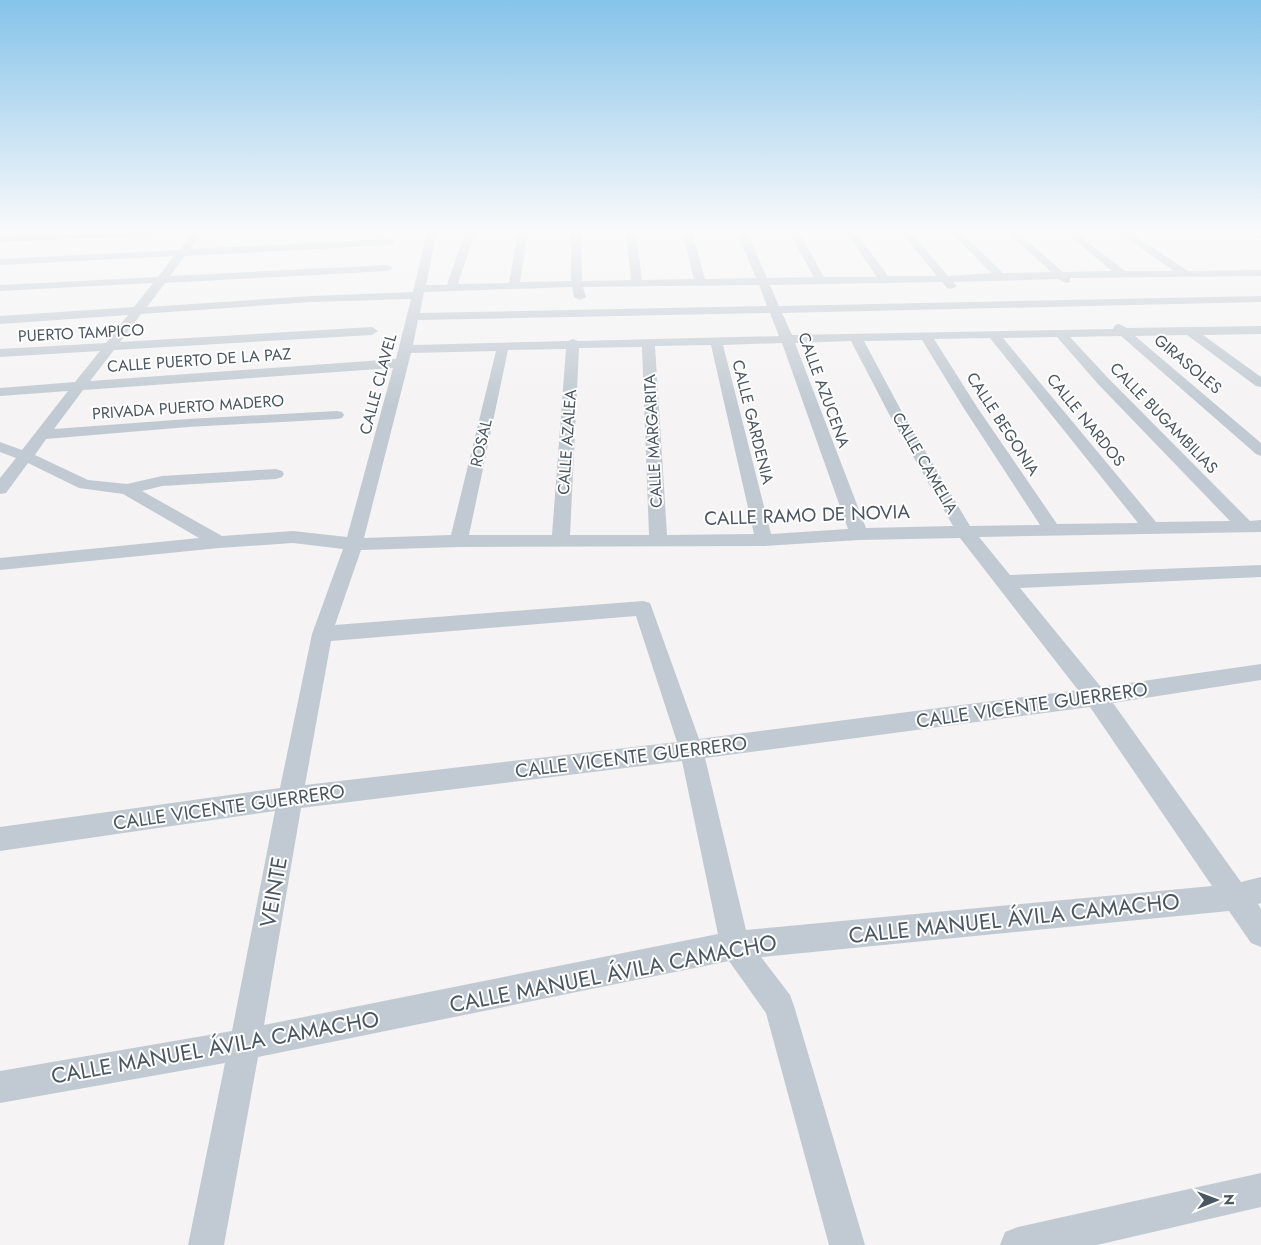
<svg xmlns="http://www.w3.org/2000/svg" width="1261" height="1245" viewBox="0 0 1261 1245" font-family="Jost,sans-serif">
  <style>
    .lines { fill: none; stroke-linecap: round; stroke-linejoin: round }
    .minor { fill: #c1cad2; fill-rule: evenodd }
    .labels { text-anchor: middle; dominant-baseline: central; stroke-width: 4; stroke-linejoin: round; paint-order: stroke }
    .far-street-label { font-size: 16px; fill: #4a5661; stroke: #fff }
    .street-label { font-size: 19px; fill: #4a5661; stroke: #fff }
    .near-street-label { font-size: 22px; fill: #4a5661; stroke: #fff }
  </style>
  <rect width="100%" height="100%" fill="#f5f3f3"/>
  <g class="lines">
    <g class="minor">
      <polygon points="108,232 173,232 168,235 0,242 0,236"/>
      <path d="M193 232H203L190 249 390 239 395 242 390 245 185 256 170 276 388 265 393 268 388 271 165 283 147 307 311 296 413 292 427 232H437L426 285H447L465 232H475L458 284 509 283 518 232H528L520 282 571 281V232H581L582 281 631 280 626 232H636L642 280 694 279 682 232H692L705 279 756 278 737 232H747L767 278 814 277 789 232H799L824 277H877L846 232H856L888 276H937L901 232H911L948 276 991 273 951 232H961L1003 273 1051 272 1007 232H1017L1063 272 1112 271 1065 232H1075L1125 271H1174L1118 232H1129L1188 271 1261 270V276L1070 278V282L1066 283 1058 279 953 282 957 286 951 289 947 288 942 282 770 285 779 306 1261 296V302L782 313 792 335 1113 329 1115 325 1119 324 1127 328 1261 326V334L1203 335 1261 377V387L1256 386 1187 335 1135 336 1261 443V456L1256 454 1121 336 1070 337 1108 378 1250 521 1261 520V532L979 537 1010 575 1261 565V577L1020 588 1101 687 1261 664V680L1113 703 1241 882 1261 877V903L1258 904 1261 909V947L1251 943 1229 911 761 957 790 995 794 1006 865 1245H829L766 1013 729 961 258 1057 224 1245H188L225 1063 0 1103V1071L232 1031 275 811 0 851V827L280 788 312 634 343 549 293 543 219 548 0 570V558L199 538 123 494 79 488 28 463 6 493 0 494V478L16 458 0 452V442L22 450 68 391 0 396V388L75 382 100 351 0 357V349L106 343 128 315 0 324V316L134 307 153 283 0 291V285L158 277 174 256 0 265V259L179 250ZM759 285 767 306 420 313 424 292 572 287 574 297 580 300 586 297 583 287ZM411 299 396 359 90 381 114 350 372 335 378 331 372 327 120 342 141 314 311 302ZM770 313 779 336 578 341 573 339 568 341 413 345 418 320ZM1057 337 1098 384 1230 521 1156 522 1003 338ZM990 338 1138 523 1057 524 977 407 934 339ZM922 340 963 407 1040 525 970 526 903 414 864 341ZM851 341 889 414 953 526 866 528 795 343ZM782 343 848 529 771 534 723 345ZM711 345 754 534 667 535 655 346ZM642 347 649 535H570L579 348ZM566 349 552 535H469L508 350ZM496 351 451 535 364 538 411 353ZM393 368 347 537 293 531 222 536 142 491 162 486 276 479 282 477 284 474 282 471 276 469 162 476 127 484 88 480 35 455 46 439 188 427 337 419 342 418 344 415 342 412 337 411 188 419 54 429 83 390ZM960 538 1078 690 699 739 650 603 643 601 335 625 361 550 459 547 764 546 859 540ZM636 616 677 742 305 785 331 641ZM1090 707 1212 886 746 930 705 758ZM682 761 718 934 264 1025 301 808Z"/>
      <polygon points="1248,232 1261,232 1261,239"/>
      <polygon points="1261,1173 1261,1207 1097,1245 1000,1245 1005,1232 1018,1227"/>
    </g>
  </g>
  <linearGradient id="sky" x2="0" y2="1"><stop stop-color="#85c3ea"/><stop offset="0.57" stop-color="#fafafa"/><stop offset="1" stop-color="#fafafa" stop-opacity="0"/></linearGradient>
  <rect width="1261" height="406" fill="url(#sky)"/>
  <g class="labels">
    <g class="far-street-label">
      <text transform="translate(81 333) rotate(-3)">PUERTO TAMPICO</text>
      <text transform="translate(199 360) rotate(-4)">CALLE PUERTO DE LA PAZ</text>
      <text transform="translate(1188 364) rotate(40)">GIRASOLES</text>
      <text transform="translate(378 384) rotate(-75)">CALLE CLAVEL</text>
      <text transform="translate(824 390) rotate(70)">CALLE AZUCENA</text>
      <text transform="translate(188 407) rotate(-4)">PRIVADA PUERTO MADERO</text>
      <text transform="translate(1164 418) rotate(46)">CALLE BUGAMBILIAS</text>
      <text transform="translate(1086 420) rotate(51)">CALLE NARDOS</text>
      <text transform="translate(753 422) rotate(76)">CALLE GARDENIA</text>
      <text transform="translate(1003 424) rotate(57)">CALLE BEGONIA</text>
      <text transform="translate(653 441) rotate(-93)">CALLE MARGARITA</text>
      <text transform="translate(567 442) rotate(-86)">CALLE AZALEA</text>
      <text transform="translate(481 443) rotate(-77)">ROSAL</text>
      <text transform="translate(925 463) rotate(60)">CALLE CAMELIA</text>
    </g>
    <g class="street-label">
      <text transform="translate(807 515) rotate(-2)">CALLE RAMO DE NOVIA</text>
      <text transform="translate(1032 705) rotate(-8)">CALLE VICENTE GUERRERO</text>
      <text transform="translate(631 757) rotate(-7)">CALLE VICENTE GUERRERO</text>
      <text transform="translate(229 807) rotate(-8)">CALLE VICENTE GUERRERO</text>
    </g>
    <g class="near-street-label">
      <text transform="translate(273 892) rotate(-80)">VEINTE</text>
      <text transform="translate(1014 918) rotate(-6)">CALLE MANUEL ÁVILA CAMACHO</text>
      <text transform="translate(613 973) rotate(-11)">CALLE MANUEL ÁVILA CAMACHO</text>
      <text transform="translate(215 1047) rotate(-10)">CALLE MANUEL ÁVILA CAMACHO</text>
    </g>
  </g>
  <g transform="translate(1216 1200) rotate(89)" stroke="#ffffff" stroke-width="4" paint-order="stroke">
  <path d="M0-4L9 19L0 12L-9 19Z" fill="#4a5661"/>
  <text y="-8" font-size="14" font-weight="bold" text-anchor="middle" fill="#4a5661">N</text>
  </g>
</svg>
